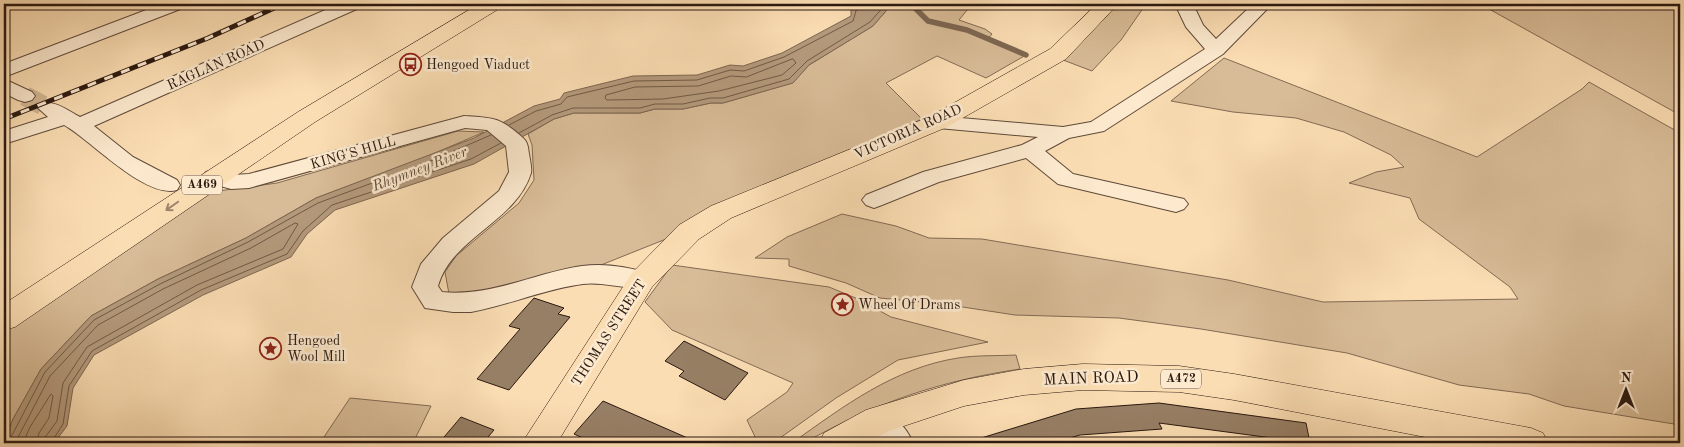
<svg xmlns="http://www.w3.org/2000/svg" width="1684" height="447" viewBox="0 0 1684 447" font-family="'Old Standard TT',serif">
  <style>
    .green { fill: #d8bc97; stroke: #826a54 }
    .water { fill: #b49a7c; stroke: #7d6651 }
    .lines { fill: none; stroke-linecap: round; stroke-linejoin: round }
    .shore { stroke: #705a46; stroke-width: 1 }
    .stream { stroke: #7d6651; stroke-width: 5.5 }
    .building { fill: #977f65; stroke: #2b1910 }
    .minor-tunnel { stroke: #d1b692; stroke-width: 20; stroke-dasharray: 20 10; stroke-linecap: butt }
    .minor-casing { stroke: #5f4a39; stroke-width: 2 }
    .major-casing { stroke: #2b1910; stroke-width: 1 }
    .minor { fill: #fce9ce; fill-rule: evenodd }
    .major { fill: #fbddb3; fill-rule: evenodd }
    .rail-casing { stroke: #2b1910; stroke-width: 5 }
    .rail { stroke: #fce9ce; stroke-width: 3; stroke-dasharray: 9; stroke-linecap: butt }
    .oneway { stroke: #9d856a }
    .labels { text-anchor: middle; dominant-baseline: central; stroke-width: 5; stroke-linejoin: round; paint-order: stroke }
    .shield { fill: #fce9ce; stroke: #6a5749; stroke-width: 1 }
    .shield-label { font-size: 12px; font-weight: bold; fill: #2b1910 }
    .street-label { font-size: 14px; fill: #2b1910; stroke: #fce9ce }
    .poi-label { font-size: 14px; fill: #2b1910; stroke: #fce9ce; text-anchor: start }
    .water-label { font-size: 15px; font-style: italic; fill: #624d3b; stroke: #fce9ce }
    .near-street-label { font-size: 16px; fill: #2b1910; stroke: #fce9ce }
  </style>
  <rect width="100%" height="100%" fill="#fbddb3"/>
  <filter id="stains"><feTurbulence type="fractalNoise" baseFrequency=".004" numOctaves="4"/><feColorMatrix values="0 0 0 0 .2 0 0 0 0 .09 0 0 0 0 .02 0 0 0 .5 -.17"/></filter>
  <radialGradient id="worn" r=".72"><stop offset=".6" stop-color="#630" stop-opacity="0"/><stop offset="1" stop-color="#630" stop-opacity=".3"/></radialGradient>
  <g class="green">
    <polygon points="892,4 972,4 959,20 985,29 992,34 987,40 1026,55 986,78 937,56 886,83 922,119 819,166 666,239 596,267 467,296 449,294 445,272 456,256 519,203 534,180 532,145 528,134 554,119 574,113 640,113 655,109 683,109 711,103 723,103 792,83 809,65 873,26"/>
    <polygon points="1114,4 1146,4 1121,40 1092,71 1063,60 1107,16"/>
    <polygon points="1480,4 1680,4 1680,115"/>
    <polygon points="1224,58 1477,157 1582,89 1589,82 1680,133 1680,425 1564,406 1529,394 1459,385 1347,353 1201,329 1119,318 1015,315 943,304 880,298 846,283 789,266 789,259 755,258 787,237 842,214 896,226 929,238 982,239 1228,280 1323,302 1518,299 1510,287 1419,219 1410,198 1349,183 1376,172 1404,167 1391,155 1344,132 1296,118 1233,112 1171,101"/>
    <polygon points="458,131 484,132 419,160 316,198 246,238 158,279 91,316 41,369 13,419 4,442 4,328 81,279 196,194 277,183"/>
    <polygon points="672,265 829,287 858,299 891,317 988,342 898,360 836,398 773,443 758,443 747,420 787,392 793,383 672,330 645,302"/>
    <path d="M1016 355 1020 369C939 381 875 403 804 443H792C844 406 894 368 958 358 977 355 997 356 1016 355Z"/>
    <polygon points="350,398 431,406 413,443 320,443"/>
  </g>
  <polygon class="water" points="856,4 892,4 873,26 809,65 793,83 723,103 711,103 683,109 655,109 640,113 574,113 554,119 474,164 335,210 307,234 291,257 203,295 94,355 73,388 67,426 54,443 4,443 13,419 41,369 91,316 158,279 246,238 316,198 474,138 534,106 560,99 564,93 633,76 697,75 730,65 743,66 782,53 851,16 851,7"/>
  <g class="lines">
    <g class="shore">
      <polygon points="793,59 796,63 782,75 719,91 663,99 607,100 605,98 606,95 635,87 698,86 731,76 746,77"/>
      <polyline points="509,125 536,111 561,104 567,97 634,81 697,80 730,70 744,71 784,57 853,21 858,4"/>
      <polyline points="519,133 552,115 573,108 640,108 655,104 683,104 710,98 723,98 789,79 807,61 870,22 886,4"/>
      <polyline points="4,442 10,439 45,372 94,320 160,284 248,242 318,203 421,165 491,135"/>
      <polyline points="15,443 50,376 98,325 163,289 251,248 295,223 298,224 283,249 197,285 87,347 63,383 57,421 46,436 45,443"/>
      <polyline points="23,443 30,427 51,394 53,396 49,418 39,433 37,443"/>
      <polyline points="51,443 63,424 69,386 92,351 201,290 287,254 303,231 332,205 471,159 501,143"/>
    </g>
    <polyline class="stream" points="903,4 915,8 928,21 967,30 1026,55"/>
  </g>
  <g class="building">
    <polygon points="534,298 564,308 558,314 570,317 509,390 477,379 520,329 509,326"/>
    <polygon points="684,341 748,373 725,400 679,376 684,371 665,361"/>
    <polygon points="603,401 699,443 594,443 574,434"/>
    <polygon points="1159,403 1306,423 1310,443 1159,423 1162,429 1080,435 1053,443 979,443 978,439 1076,409"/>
    <polygon points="461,417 494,430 483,443 439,443"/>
  </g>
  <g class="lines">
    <polyline class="minor-tunnel" points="25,96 48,108"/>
    <defs>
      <g id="minor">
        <polygon points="162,4 186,4 183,8 4,77 4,64"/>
        <path d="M339 4H362L359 8 94 126 133 157 177 180 180 185 177 190C145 199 91 140 64 125L4 144V131L48 117 38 108 41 104C55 100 67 110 80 117Z"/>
        <polygon points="1175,4 1193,4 1203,25 1216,39 1253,4 1272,4 1223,54 1104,131 1069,138 1045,151 1073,174 1184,199 1188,204 1184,209 1176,212 1058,184 1026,158 939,182 882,205 874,208 866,205 862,200 866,195 923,172 1022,145 1038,137 938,128 931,126 928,122 931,118 938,116 1063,127 1091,122 1205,49 1186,27"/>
        <polygon points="4,79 32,92 35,96 32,100 25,102 18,100 4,93"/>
        <path d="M464 116C494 118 499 117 522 137 528 142 528 147 529 154 530 160 532 168 531 173 516 222 452 237 438 286L442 292C491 297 534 273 582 266 605 263 629 267 651 274L655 280 651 286C633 292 605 281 583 284 545 289 509 305 471 312H453L425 308 412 287 421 264 443 238 499 191 509 172 506 146 487 130 465 128 249 188 231 189 206 182 203 177 206 172 214 170 232 175 249 174Z"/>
        <path d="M878 408C893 413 907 428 913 443H880L863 420 868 411Z"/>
      </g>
      <g id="major">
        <polygon points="479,4 503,4 500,8 315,122 15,327 4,330 4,304 298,112"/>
        <polygon points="1097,4 1118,4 1066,59 947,127 731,218 699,239 652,287 557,443 522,443 632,273 679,225 711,206 929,117 1050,49"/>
        <polygon points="1083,364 1179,366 1234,374 1531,428 1543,433 1548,443 1456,443 1234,400 1179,392 1083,390 1024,395 964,406 889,431 866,443 819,443 824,433 866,410 964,380 1024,369"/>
      </g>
    </defs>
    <use href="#minor" class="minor-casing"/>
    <use href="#major" class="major-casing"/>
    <use href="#minor" class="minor"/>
    <use href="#major" class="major"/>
    <defs>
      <polyline id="rail" points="4,119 208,38 283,4"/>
    </defs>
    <use href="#rail" class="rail-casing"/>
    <use href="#rail" class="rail"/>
  </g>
  <defs><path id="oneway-shaft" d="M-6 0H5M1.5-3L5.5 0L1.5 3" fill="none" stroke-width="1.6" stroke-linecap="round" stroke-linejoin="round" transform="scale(1.25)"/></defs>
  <use class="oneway" href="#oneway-shaft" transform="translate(172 206) rotate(145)"/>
  <defs>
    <symbol id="bus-ring" viewBox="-11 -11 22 22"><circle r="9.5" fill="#fce9ce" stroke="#8f2418" stroke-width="1.5"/><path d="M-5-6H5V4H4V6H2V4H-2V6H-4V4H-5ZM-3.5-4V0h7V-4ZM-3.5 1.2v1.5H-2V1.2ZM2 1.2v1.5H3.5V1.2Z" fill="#8f2418"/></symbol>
    <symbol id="sight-ring" viewBox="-11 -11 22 22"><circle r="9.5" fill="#fce9ce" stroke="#8f2418" stroke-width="1.5"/><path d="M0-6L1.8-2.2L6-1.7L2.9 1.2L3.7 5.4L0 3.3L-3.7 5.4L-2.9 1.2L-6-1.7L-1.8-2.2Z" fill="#8f2418"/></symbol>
  </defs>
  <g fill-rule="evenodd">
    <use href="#bus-ring" x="398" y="52" width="25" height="25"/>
    <use href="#sight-ring" x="830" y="292" width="25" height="25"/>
    <use href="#sight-ring" x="258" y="336" width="25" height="25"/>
  </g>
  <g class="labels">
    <g class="shield">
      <rect x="182" y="175.5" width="40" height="19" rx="4"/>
      <rect x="1161" y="369.5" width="40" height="19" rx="4"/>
    </g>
    <g class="shield-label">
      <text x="202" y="185">A469</text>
      <text x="1181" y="379">A472</text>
    </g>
    <g class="street-label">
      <text transform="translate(216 65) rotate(-24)">RAGLAN ROAD</text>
      <text transform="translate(908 132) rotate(-24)">VICTORIA ROAD</text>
      <text transform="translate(353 153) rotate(-16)">KING'S HILL</text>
      <text transform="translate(609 333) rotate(-57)">THOMAS STREET</text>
    </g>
    <g class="poi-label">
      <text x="426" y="65">Hengoed Viaduct</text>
      <text x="858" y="305">Wheel Of Drams</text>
      <text x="287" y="341">Hengoed<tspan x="287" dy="16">Wool Mill</tspan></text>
    </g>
    <g class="water-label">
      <text transform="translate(420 170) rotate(-21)">Rhymney River</text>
    </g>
    <g class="near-street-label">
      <text transform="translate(1091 379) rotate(-2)">MAIN ROAD</text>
    </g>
  </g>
  <rect width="1684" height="447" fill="none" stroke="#fbddb3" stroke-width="20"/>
  <rect x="5" y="5" width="1674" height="437" fill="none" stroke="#2b1910" stroke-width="2.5"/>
  <rect x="10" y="10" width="1664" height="427" fill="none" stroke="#2b1910"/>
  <g transform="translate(1626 390)" stroke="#fce9ce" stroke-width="4" paint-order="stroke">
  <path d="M0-4L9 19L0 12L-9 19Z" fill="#2b1910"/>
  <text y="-8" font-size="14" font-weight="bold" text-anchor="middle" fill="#2b1910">N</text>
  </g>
  <rect width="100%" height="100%" filter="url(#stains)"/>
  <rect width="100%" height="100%" fill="url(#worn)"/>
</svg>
